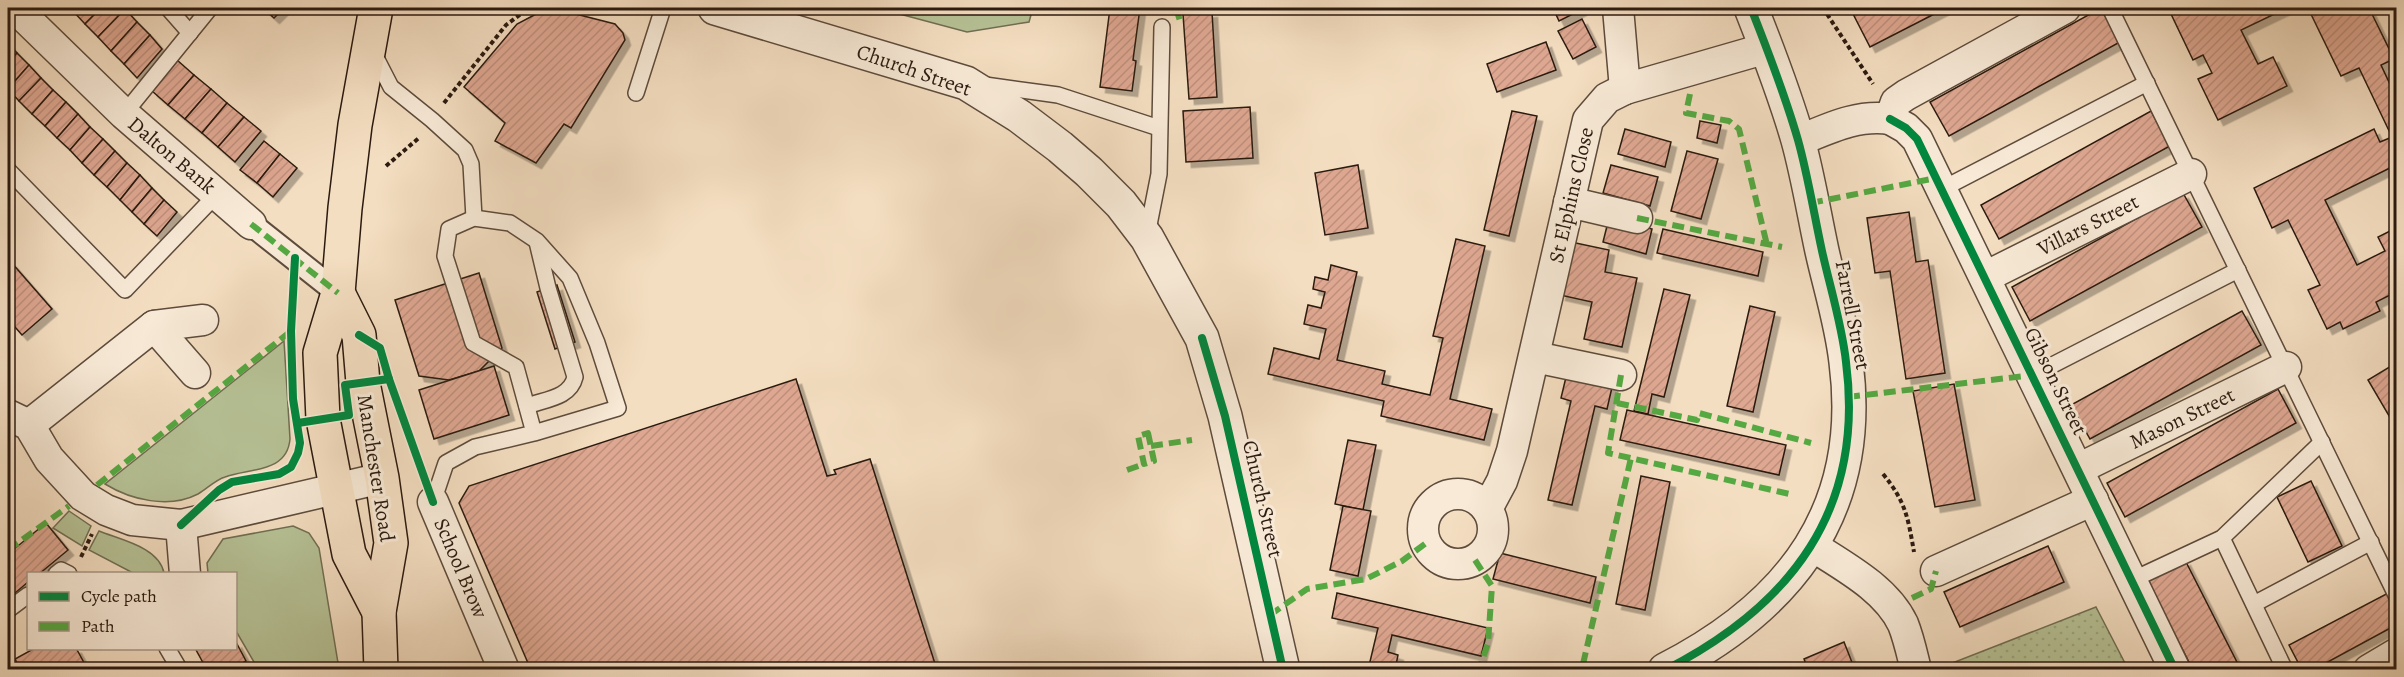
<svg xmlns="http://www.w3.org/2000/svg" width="2404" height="677" viewBox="0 0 2404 677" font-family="Alegreya,serif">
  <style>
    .green { fill: #b6c296; stroke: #706e53; stroke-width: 1.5 }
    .park { fill: url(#park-dots); stroke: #706e53; stroke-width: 1.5 }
    .building { fill: url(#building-hatch); stroke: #2b1a10; stroke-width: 1.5; filter: url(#shadow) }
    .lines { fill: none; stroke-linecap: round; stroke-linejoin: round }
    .service-casing { stroke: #5d4b3c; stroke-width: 18 }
    .pedestrian-casing { stroke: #5d4b3c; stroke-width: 26 }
    .minor-casing { stroke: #5d4b3c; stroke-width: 33 }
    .tertiary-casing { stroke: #5d4b3c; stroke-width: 36 }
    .primary-casing { stroke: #2b1a10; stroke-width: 36 }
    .path { stroke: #2b1a10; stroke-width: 4; stroke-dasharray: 4.5 3; stroke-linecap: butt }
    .service { stroke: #f8ead7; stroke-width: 15 }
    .pedestrian { stroke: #f8ead7; stroke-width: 22 }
    .minor { stroke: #f8ead7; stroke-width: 30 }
    .tertiary { stroke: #f8ead7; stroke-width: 33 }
    .primary { stroke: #f4dec1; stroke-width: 33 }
    .quiet { stroke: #54a942; stroke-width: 6; stroke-dasharray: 12 6; stroke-linecap: butt }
    .cycleway-casing { stroke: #f8ead7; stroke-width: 11 }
    .cycleway { stroke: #00873e; stroke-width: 8 }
    .labels { text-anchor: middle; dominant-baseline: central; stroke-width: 6; stroke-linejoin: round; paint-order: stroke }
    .street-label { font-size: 21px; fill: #2b1a10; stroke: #f8ead7 }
  </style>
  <defs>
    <pattern id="park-dots" width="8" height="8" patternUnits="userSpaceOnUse" patternTransform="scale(1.5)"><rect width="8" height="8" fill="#b6c296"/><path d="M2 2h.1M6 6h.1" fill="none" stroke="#9da680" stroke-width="1.8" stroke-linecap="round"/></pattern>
    <pattern id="building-hatch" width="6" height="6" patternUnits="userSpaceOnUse" patternTransform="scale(1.5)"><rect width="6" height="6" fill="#dea791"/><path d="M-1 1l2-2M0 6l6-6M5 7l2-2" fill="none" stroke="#bf8f7c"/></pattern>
    <filter id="shadow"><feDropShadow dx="5.5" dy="5.5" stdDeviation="0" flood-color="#0004"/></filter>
  </defs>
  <rect width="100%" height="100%" fill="#f4dec1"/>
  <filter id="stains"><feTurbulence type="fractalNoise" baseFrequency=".00333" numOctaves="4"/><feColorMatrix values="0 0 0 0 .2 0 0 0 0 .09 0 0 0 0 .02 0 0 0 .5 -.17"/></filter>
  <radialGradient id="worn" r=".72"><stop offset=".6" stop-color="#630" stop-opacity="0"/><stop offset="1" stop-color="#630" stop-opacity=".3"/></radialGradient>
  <g class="green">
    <polygon points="877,8 1033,8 1029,22 967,32"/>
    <path d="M284 341 290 439C287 473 250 468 225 477 215 480 207 489 198 494 169 509 131 500 105 484Z"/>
    <polygon points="69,511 91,526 82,546 53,528"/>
    <polygon points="293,526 309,533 319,548 339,669 258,669 236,631 236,574 208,573 207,563 223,539"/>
    <path d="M99 531C121 540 159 547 164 573H133L89 550Z"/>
  </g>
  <polygon class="park" points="2096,607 2128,669 1942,669 1942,667"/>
  <g class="building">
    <polygon points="75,8 101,8 85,24 72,10"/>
    <polygon points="101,8 125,9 98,37 85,24"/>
    <polygon points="263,8 284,8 274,18"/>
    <polygon points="1110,8 1140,8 1133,60 1136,61 1132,91 1100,87"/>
    <polygon points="1553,8 1580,8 1581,10 1559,21"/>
    <polygon points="1850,8 1946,8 1870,47"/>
    <polygon points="2101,8 2120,42 1949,136 1930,102"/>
    <polygon points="2177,8 2287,8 2241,30 2258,64 2273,57 2287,86 2218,120 2198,79 2212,73 2203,55 2193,60 2171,14 2178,10"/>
    <polygon points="2308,8 2369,8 2394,59 2381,65 2396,97 2396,165 2325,200 2357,265 2385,251 2378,237 2396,228 2396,292 2376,302 2380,311 2343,329 2340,322 2327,329 2308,290 2320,285 2288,220 2272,228 2254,188 2374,129 2380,142 2392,137 2359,68 2341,76"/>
    <polygon points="125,9 137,22 111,51 98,37"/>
    <polygon points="560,10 615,24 623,33 625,40 571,128 564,124 536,163 495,141 505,123 464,87 517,24 538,13"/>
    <polygon points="1212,12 1217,97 1189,99 1183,14"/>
    <polygon points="1582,19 1596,47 1573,59 1558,31"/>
    <polygon points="137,22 150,35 124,64 111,51"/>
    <polygon points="150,35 162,49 137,78 124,64"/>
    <polygon points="1546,42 1556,70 1497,92 1487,64"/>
    <polygon points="8,43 17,53 8,63"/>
    <polygon points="17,53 29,65 8,89 8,63"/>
    <polygon points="177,60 194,75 168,105 152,91"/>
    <polygon points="29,65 41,78 19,101 8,89"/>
    <polygon points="194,75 211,89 185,119 168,105"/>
    <polygon points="41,78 53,90 32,114 19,101"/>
    <polygon points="211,89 227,103 202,133 185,119"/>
    <polygon points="53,90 66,102 45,126 32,114"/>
    <polygon points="66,102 78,114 57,138 45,126"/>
    <polygon points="227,103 244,117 218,147 202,133"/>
    <polygon points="1250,107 1253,158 1186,162 1183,111"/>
    <polygon points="1512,111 1537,116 1509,236 1484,230"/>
    <polygon points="2151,111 2170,146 1999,239 1981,205"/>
    <polygon points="78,114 90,127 70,150 57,138"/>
    <polygon points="244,117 261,131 235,162 218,147"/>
    <polygon points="1700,121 1721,125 1717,143 1697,138"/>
    <polygon points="90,127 103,139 82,163 70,150"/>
    <polygon points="1625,129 1671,142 1665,167 1618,154"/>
    <polygon points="103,139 115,151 94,175 82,163"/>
    <polygon points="264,141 280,154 257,183 240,170"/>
    <polygon points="115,151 127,163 107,187 94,175"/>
    <polygon points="1687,151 1718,159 1701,219 1671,211"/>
    <polygon points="280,154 297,168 273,197 257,183"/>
    <polygon points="127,163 140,175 120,200 107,187"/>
    <polygon points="1358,165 1368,228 1325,235 1315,173"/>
    <polygon points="1611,165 1658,177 1650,206 1603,193"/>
    <polygon points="140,175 152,188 132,212 120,200"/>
    <polygon points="152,188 164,200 144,224 132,212"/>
    <polygon points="2183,193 2202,227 2030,321 2012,287"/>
    <polygon points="164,200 177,212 157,236 144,224"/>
    <polygon points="1909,212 1916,262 1928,260 1945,373 1906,379 1890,271 1875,273 1867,218"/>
    <polygon points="1609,218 1652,229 1646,254 1603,242"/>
    <polygon points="1663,229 1763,252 1758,276 1657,253"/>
    <polygon points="1456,239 1485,246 1450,399 1492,409 1484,440 1381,416 1384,401 1268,374 1274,348 1319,359 1326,329 1304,324 1308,305 1321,308 1325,292 1313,289 1315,277 1328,280 1331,265 1357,272 1337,360 1385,371 1382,384 1430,395 1443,338 1433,336"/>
    <polygon points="1571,242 1609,250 1605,272 1637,278 1622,347 1584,339 1592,302 1560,295"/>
    <polygon points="11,262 52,309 22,335 8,319 8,266"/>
    <polygon points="479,273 502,348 479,371 449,380 419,376 395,300"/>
    <polygon points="557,285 575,342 555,349 537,292"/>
    <polygon points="1664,289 1690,295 1664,397 1652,394 1648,414 1634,411"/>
    <polygon points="1750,306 1775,312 1753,412 1727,406"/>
    <polygon points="2242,311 2261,345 2090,439 2071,405"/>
    <polygon points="2396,363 2396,418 2392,421 2368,380"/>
    <polygon points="494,366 509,415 434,439 419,390"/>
    <polygon points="1567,373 1613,383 1607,409 1595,406 1572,505 1548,500 1571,401 1561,398"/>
    <polygon points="796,379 827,476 836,474 834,470 870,459 937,670 531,670 459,503 469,486"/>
    <polygon points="1954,384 1975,500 1935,507 1913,391"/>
    <polygon points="2278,389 2296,423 2125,517 2107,483"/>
    <polygon points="1627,410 1786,445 1779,475 1620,440"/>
    <polygon points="1348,440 1376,445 1363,510 1335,504"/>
    <polygon points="1641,476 1670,482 1645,610 1616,604"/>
    <polygon points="2311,481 2342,546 2308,562 2277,497"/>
    <polygon points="1343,506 1371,511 1358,576 1330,570"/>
    <polygon points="46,523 68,550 39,574 28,574 28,582 8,599 8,554"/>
    <polygon points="2048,546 2064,582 1960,627 1944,592"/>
    <polygon points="1500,553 1596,577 1590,603 1493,579"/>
    <polygon points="2185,560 2241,670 2193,670 2147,580"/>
    <polygon points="2392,591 2396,600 2396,625 2313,670 2302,670 2289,645"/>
    <polygon points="1337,593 1488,628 1481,656 1392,635 1388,652 1398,655 1395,670 1368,670 1378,628 1332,618"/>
    <polygon points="236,642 246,661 231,670 207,670 195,648 236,648"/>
    <polygon points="1844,642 1855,670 1808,670 1804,659"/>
    <polygon points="35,648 76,648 88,670 21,670 15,659"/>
  </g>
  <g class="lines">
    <defs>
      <g id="service">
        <polyline points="168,8 190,33"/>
        <polyline points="2110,8 2396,595"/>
        <polyline points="373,52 391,87 432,120 465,150 471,164 474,218"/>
        <polyline points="985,85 1058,95 1159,128"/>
        <polyline points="636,93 663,8"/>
        <polyline points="124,114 210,8"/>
        <polyline points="8,170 125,290 218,193"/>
        <polyline points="1942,189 2147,83"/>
        <polyline points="1147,235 1159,174 1162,27"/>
        <polyline points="2033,375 2238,270"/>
        <path d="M527 406C546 399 570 398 575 377L548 288 537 242"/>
        <polyline points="433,502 446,463 475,447 534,433 618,408 597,343 570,278 537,241 510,223 474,218 449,229 445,256 473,343 516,367 534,433"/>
        <polyline points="2222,538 2285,670"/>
        <polyline points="56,574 61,570 69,574"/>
        <polyline points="2132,580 2222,538 2322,442"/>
        <polyline points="2254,604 2371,542"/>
        <polyline points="8,610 28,595"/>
        <polyline points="167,648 180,670"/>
      </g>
      <polyline id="pedestrian" points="251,224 338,293"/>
      <g id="minor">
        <polyline points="15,8 124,114 251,224"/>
        <polyline points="1618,8 1625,89"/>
        <polyline points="1890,119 1906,128 1917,139 2175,670"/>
        <path d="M1798 141C1828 129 1857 114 1890 119L1896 102 1906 95 2065 8"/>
        <polyline points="1569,202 1637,218"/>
        <polyline points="1985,277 2191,174"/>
        <polyline points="1535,357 1621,375"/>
        <polyline points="195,373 154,326 203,320"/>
        <polyline points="8,415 29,425 49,459 83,496 106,510 132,520 181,525 185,574"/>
        <polyline points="29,425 154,326"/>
        <polyline points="2078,469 2286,367"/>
        <circle cx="1458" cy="529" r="35"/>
        <polyline points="433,502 504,670"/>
        <polyline points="1487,509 1502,481 1512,451 1588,120 1607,98 1625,89 1767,48"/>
        <polyline points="181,525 382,478"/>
        <path d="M1811 545C1843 566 1886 588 1903 624 1909 639 1912 654 1916 670"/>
        <polyline points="1936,571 2093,500"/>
        <polyline points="2369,670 2396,654"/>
      </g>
      <g id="tertiary">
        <polyline points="715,8 966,83 1019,116 1060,147 1089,172 1121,204 1147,238 1202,338 1225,416 1283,670"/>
        <path d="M1665 670C1792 605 1865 509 1846 362 1842 325 1830 287 1822 251 1814 214 1808 176 1798 140 1785 95 1768 51 1751 8"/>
      </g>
      <g id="primary">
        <polyline points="376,8 355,125 345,208 338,293 320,353 323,419 349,554 379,612"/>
        <polyline points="338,293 359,335 363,383 382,478 391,543 379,612 381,670"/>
      </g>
    </defs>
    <use href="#service" class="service-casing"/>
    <use href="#pedestrian" class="pedestrian-casing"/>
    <use href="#minor" class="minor-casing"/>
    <use href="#tertiary" class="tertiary-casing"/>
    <use href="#primary" class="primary-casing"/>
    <g class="path">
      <polyline points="1823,8 1873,84"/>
      <polyline points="444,103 506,25 529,8"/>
      <polyline points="386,166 420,137"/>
      <path d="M1883 474C1906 502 1908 518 1914 552"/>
      <polyline points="81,557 92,534"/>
    </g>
    <use href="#service" class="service"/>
    <use href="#pedestrian" class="pedestrian"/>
    <use href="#minor" class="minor"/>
    <use href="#tertiary" class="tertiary"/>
    <use href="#primary" class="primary"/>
    <g class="quiet">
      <polyline points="1176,8 1180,21"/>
      <polyline points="1690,94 1686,113 1729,121 1739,129 1767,245"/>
      <polyline points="1811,203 1936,178"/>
      <polyline points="1637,218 1782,247"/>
      <polyline points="251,224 338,293"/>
      <polyline points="1621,375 1608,453 1794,495"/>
      <polyline points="1848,397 2033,375"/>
      <polyline points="1617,403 1697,420 1699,413 1811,443"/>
      <polygon points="1148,433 1154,461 1144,464 1138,436"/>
      <polyline points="1151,446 1192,440"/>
      <polyline points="1127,470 1144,464"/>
      <polyline points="97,485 291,331"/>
      <polyline points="8,550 69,506"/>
      <polyline points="1475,560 1492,586 1488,643 1479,670"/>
      <polyline points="1912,598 1931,589 1936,571"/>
      <polyline points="1270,615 1307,589 1366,579 1402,561 1426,543"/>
      <polyline points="1583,664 1631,458"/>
    </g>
    <defs>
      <g id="cycleway">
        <polyline points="1890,119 1906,128 1917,139 2175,670"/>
        <polyline points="359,335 380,348 389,379 433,502"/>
        <polyline points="1202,338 1225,416 1283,670"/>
        <polyline points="298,423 349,415 345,385 389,379"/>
        <polyline points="181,525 219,490 232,482 279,474 291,467 298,453 300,443 293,399 291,331 295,258"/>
        <path d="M1665 670C1792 605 1865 509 1846 362 1842 325 1830 287 1822 251 1814 214 1808 176 1798 140 1785 95 1768 51 1751 8"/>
      </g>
    </defs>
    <use href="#cycleway" class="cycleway-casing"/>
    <use href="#cycleway" class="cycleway"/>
  </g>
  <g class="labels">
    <g class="street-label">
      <text transform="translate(914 70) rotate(19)">Church Street</text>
      <text transform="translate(172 155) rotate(40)">Dalton Bank</text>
      <text transform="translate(1571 195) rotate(-77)">St Elphins Close</text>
      <text transform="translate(2088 225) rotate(-27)">Villars Street</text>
      <text transform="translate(1853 315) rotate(79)">Farrell Street</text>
      <text transform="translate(2056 381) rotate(64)">Gibson Street</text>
      <text transform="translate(2182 418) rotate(-26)">Mason Street</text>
      <text transform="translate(376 468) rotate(81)">Manchester Road</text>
      <text transform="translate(1263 499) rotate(77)">Church Street</text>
      <text transform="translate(461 568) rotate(67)">School Brow</text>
    </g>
  </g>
  <rect width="2404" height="677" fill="none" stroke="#f4dec1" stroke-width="30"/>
  <rect x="9" y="9" width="2386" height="659" fill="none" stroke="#2b1a10" stroke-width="3"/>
  <rect x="15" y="15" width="2374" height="647" fill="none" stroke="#2b1a10" stroke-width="1.5"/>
  <rect x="27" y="572" width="210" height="78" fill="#f8ead7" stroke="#a69787" stroke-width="1.5"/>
  <rect x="39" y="592" width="30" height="9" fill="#00873e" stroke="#a69787" stroke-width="1.5"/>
  <text x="81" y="602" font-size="18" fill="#2b1a10">Cycle path</text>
  <rect x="39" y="622" width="30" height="9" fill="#54a942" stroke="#a69787" stroke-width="1.5"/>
  <text x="81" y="632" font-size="18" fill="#2b1a10">Path</text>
  <rect width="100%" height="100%" filter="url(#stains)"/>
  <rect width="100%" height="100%" fill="url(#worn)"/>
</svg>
